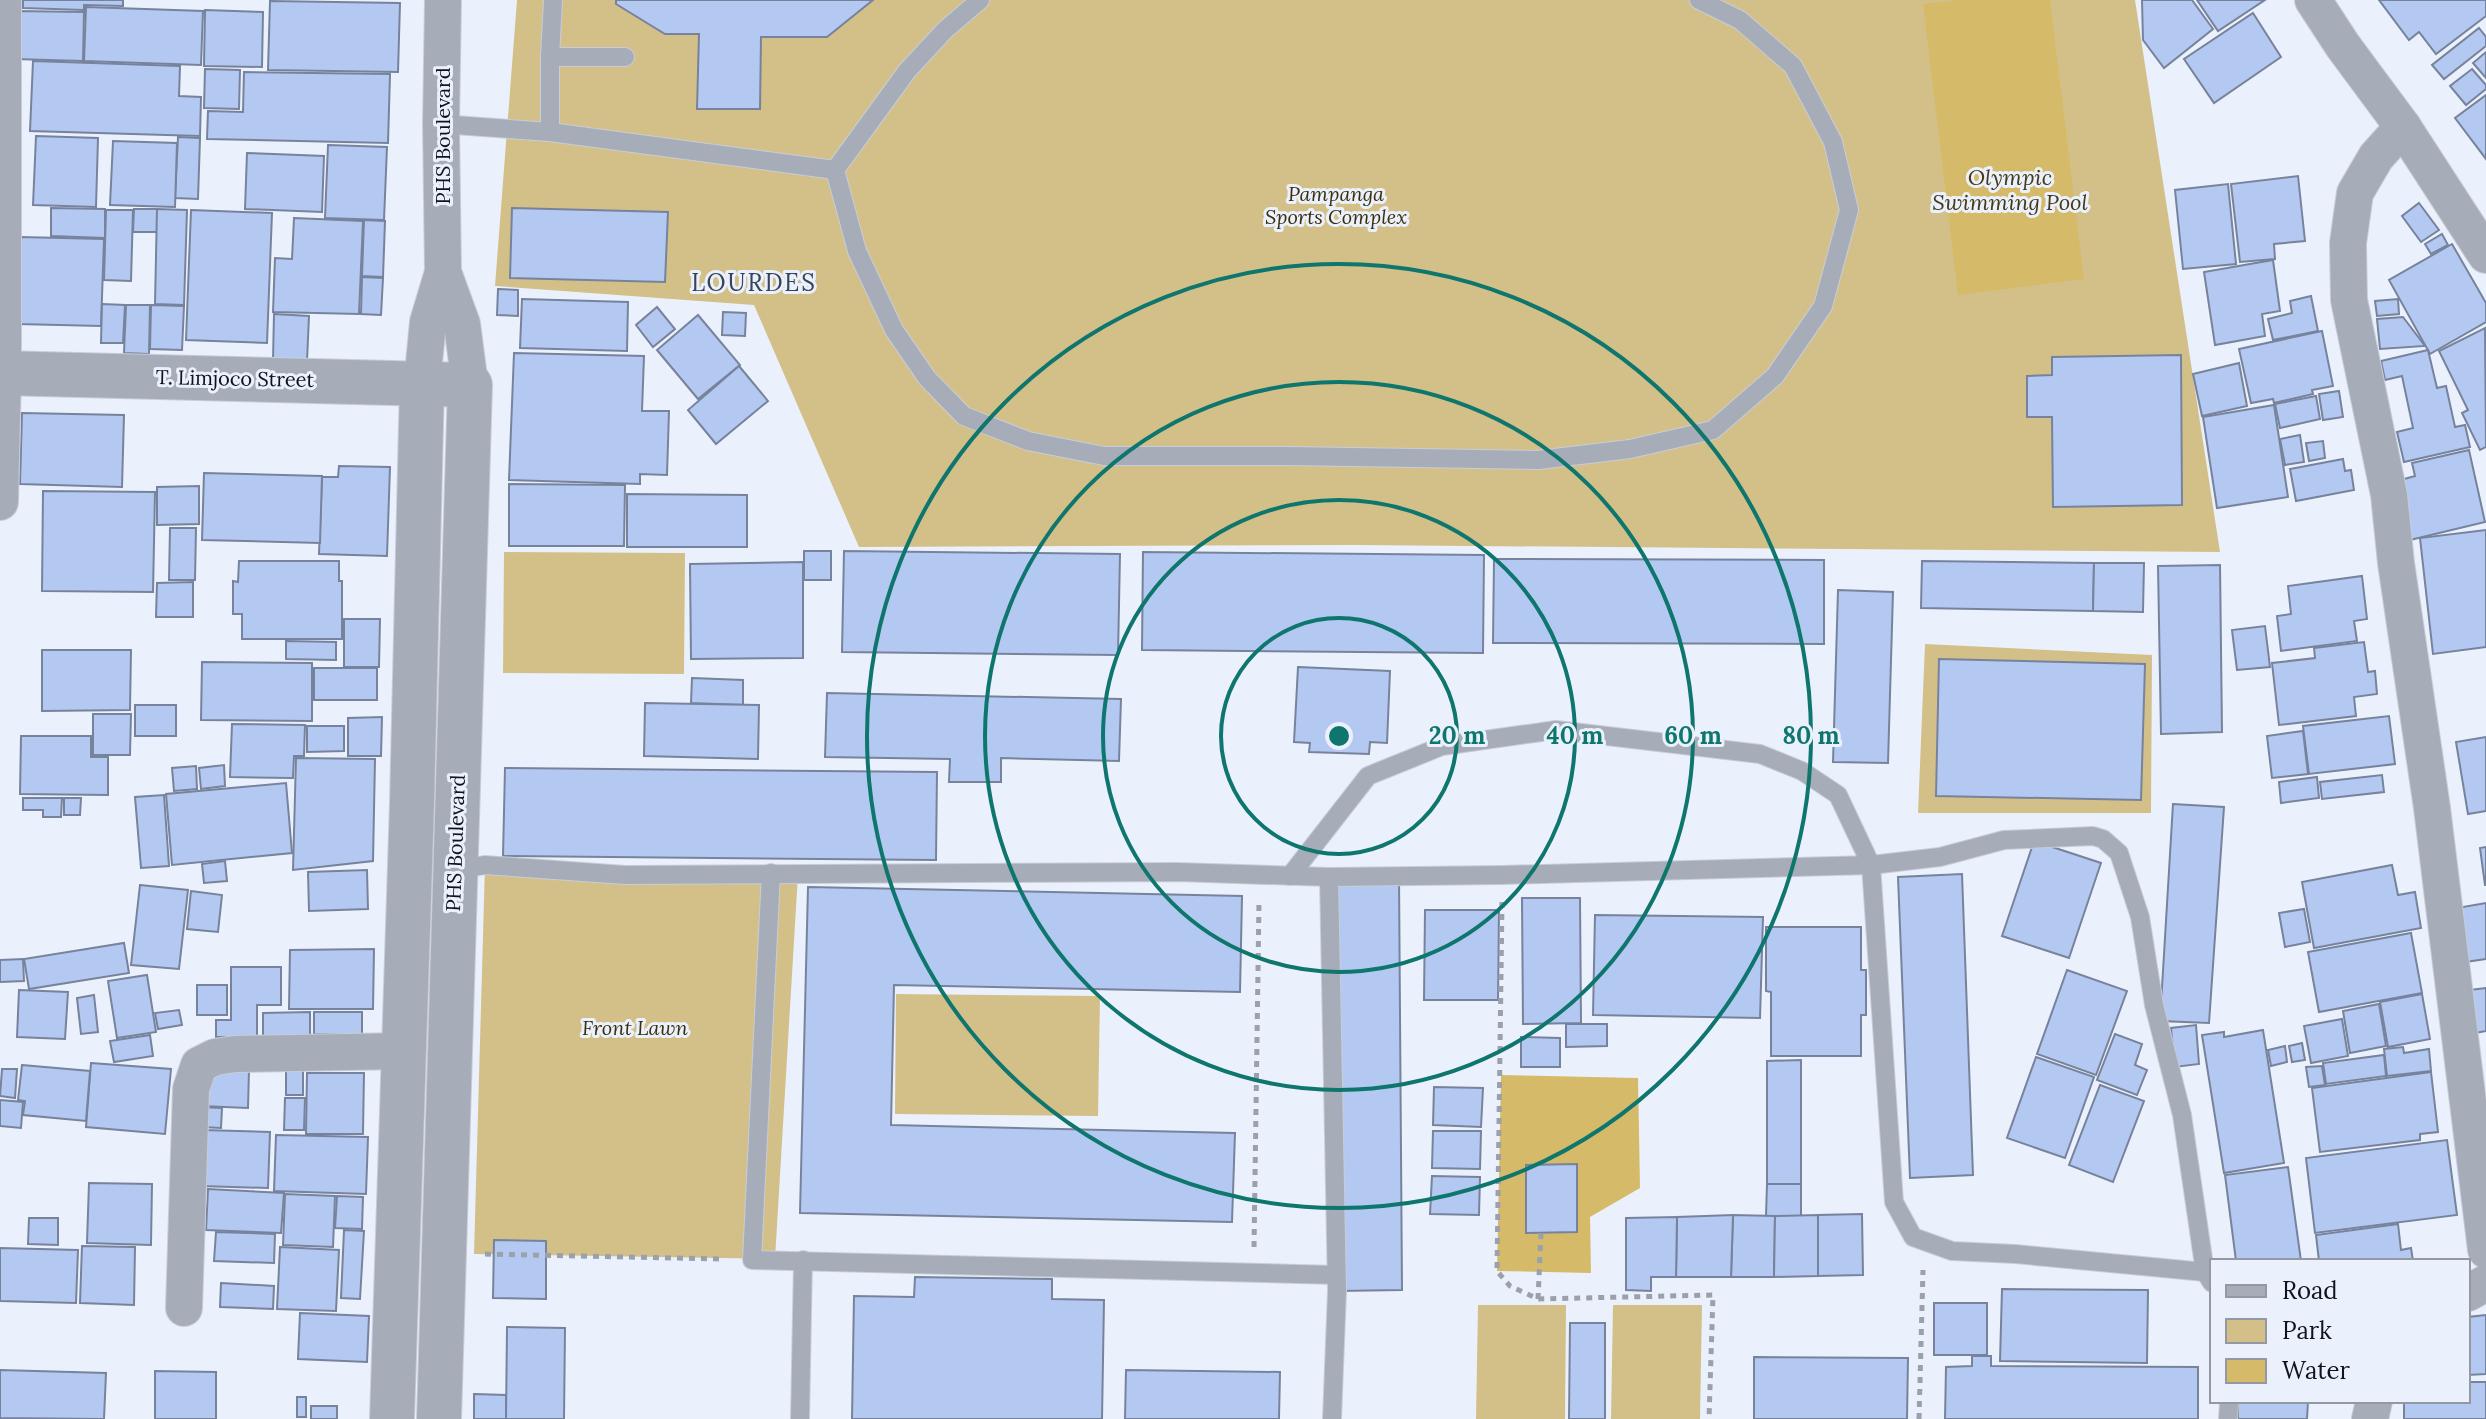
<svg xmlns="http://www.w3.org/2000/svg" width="2486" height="1419" viewBox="0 0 2486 1419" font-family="Lora,serif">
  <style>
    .green { fill: #d3c088 }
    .water { fill: #d5ba69 }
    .building { fill: #b4c9f2; stroke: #77839c; stroke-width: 2 }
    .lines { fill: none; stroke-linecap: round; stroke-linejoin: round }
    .service-casing { stroke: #c8cdd8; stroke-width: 20 }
    .minor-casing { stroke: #c8cdd8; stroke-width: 38 }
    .tertiary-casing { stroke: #c8cdd8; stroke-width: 46 }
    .path { stroke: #9ba0aa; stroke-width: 5; stroke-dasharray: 6 6; stroke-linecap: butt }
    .service { stroke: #a7adb8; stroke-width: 18 }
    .minor { stroke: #a7adb8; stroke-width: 36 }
    .tertiary { stroke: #a7adb8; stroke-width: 44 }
    .ring { fill: none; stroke: #0f766e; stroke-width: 4 }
    .labels { text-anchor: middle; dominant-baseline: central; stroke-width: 6; stroke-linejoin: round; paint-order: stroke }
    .street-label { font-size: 20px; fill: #0e131c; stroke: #ebf1fc }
    .park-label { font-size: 20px; font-style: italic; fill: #3b2f0b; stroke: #ebf1fc }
    .water-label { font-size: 22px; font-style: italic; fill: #453916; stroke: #ebf1fc }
    .quarter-label { font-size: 24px; letter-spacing: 2px; fill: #384359; stroke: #ebf1fc }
    .centre { fill: #0f766e; stroke: #ebf1fc; stroke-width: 4 }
    .ring-label { font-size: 24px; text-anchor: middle; font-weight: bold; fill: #0f766e; stroke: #ebf1fc; stroke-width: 6; stroke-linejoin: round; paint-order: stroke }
  </style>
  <rect width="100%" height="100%" fill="#ebf1fc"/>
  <g class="green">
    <polygon points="517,0 2135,0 2220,552 1355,545 859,547 754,305 495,286"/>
    <polygon points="504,552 685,553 684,674 503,673"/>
    <polygon points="1925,644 2152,655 2151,813 1918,813"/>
    <polygon points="485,865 798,874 775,1259 474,1254"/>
    <polygon points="896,994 1100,996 1098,1116 895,1114"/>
    <polygon points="1478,1305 1566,1305 1565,1419 1476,1419"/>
    <polygon points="1613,1305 1702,1305 1700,1419 1611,1419"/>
  </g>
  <g class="water">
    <polygon points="1959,0 2050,0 2084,279 1958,295 1923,4"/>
    <polygon points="1501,1075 1638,1078 1640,1188 1590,1217 1591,1273 1497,1271"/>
  </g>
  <g class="building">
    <polygon points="23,0 123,0 123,6 84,5 84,10 23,8"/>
    <polygon points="616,0 873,0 827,37 761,37 760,109 697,109 699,34 665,34 616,4"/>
    <polygon points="2142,0 2192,0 2213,29 2164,68 2143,40"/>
    <polygon points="2197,0 2265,0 2218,31"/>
    <polygon points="2379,0 2486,0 2486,16 2436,54 2419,32 2409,40"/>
    <polygon points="270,1 400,3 398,72 268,70"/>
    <polygon points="86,7 203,11 201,65 84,61"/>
    <polygon points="205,10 263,12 262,67 204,66"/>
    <polygon points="15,11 84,12 83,61 14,59"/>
    <polygon points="2253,13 2281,57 2214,103 2184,59"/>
    <polygon points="2479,28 2486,37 2486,46 2444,79 2432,65"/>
    <polygon points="2486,52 2486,78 2473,63"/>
    <polygon points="33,61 180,66 179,96 201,97 200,136 30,131"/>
    <polygon points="205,69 240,70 239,109 204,108"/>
    <polygon points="2472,69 2486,85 2486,89 2466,105 2450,86"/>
    <polygon points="244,72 390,74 388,143 207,139 208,111 243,112"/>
    <polygon points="2486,95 2486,159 2455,118"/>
    <polygon points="36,136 98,138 96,207 33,205"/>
    <polygon points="178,137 200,138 198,199 175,198"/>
    <polygon points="113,141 177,143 175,207 110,205"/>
    <polygon points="328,145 387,147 384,220 325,218"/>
    <polygon points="247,153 324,156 322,212 245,209"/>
    <polygon points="2298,176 2305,241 2274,244 2275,259 2240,262 2231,184"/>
    <polygon points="2228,184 2236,264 2183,269 2175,190"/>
    <polygon points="2419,203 2439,230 2421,242 2402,216"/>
    <polygon points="51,208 105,209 105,238 51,236"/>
    <polygon points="512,208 668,212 665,282 510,278"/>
    <polygon points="134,209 157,209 157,232 133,232"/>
    <polygon points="157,209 187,210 184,305 155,304"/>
    <polygon points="106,210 133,210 131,281 104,280"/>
    <polygon points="191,210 272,213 267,343 186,340"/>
    <polygon points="294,218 363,221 359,314 273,312 275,258 292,259"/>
    <polygon points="364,220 385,221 383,277 362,276"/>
    <polygon points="2442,234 2448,245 2431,254 2425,244"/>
    <polygon points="20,237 104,239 101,326 17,324"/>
    <polygon points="2452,244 2486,303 2486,322 2430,354 2389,280"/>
    <polygon points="2273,260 2280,311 2262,314 2265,336 2215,345 2204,272"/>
    <polygon points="362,277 383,278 381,315 361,314"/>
    <polygon points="498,289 518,290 518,316 497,315"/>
    <polygon points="2311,296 2318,331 2273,340 2268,319 2292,313 2290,301"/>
    <polygon points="522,299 628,302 627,351 520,348"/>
    <polygon points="2398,299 2399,314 2377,316 2375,301"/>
    <polygon points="102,304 125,305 123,343 101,343"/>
    <polygon points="126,305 150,305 149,354 124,353"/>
    <polygon points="151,305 184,306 182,350 150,349"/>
    <polygon points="657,307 675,329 653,347 636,325"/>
    <polygon points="723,312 746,313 745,336 722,335"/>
    <polygon points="274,314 309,316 307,361 273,360"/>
    <polygon points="698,315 740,365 698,399 657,350"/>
    <polygon points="2403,317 2425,346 2380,349 2377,319"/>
    <polygon points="2485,328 2486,447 2480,450 2462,413 2468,410 2439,351"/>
    <polygon points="2322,331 2333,386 2312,390 2313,394 2274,403 2273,399 2251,403 2239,349"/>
    <polygon points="2428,350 2437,388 2446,386 2455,427 2465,425 2470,447 2404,462 2397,432 2413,428 2402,376 2385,380 2381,361"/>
    <polygon points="514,353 644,356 642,411 669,411 667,475 640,474 640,484 509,480"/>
    <polygon points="2181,355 2182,505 2053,507 2052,417 2027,417 2027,376 2052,375 2052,357"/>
    <polygon points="2239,363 2247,406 2202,416 2193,374"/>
    <polygon points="739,366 768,401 716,444 688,410"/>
    <polygon points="2339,391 2343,417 2323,420 2319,394"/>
    <polygon points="2316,396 2320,419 2280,428 2275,404"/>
    <polygon points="2274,405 2288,497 2217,508 2203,417"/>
    <polygon points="22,413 124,415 122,487 20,484"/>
    <polygon points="2300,435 2304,462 2285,465 2280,439"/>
    <polygon points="2323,441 2325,458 2309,461 2306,443"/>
    <polygon points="2469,450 2485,522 2410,540 2397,481 2415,476 2412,463"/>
    <polygon points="2343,459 2345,471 2351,470 2354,490 2296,501 2290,469"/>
    <polygon points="339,466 390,467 387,556 319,554 322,477 338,477"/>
    <polygon points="204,473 322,476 320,543 202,540"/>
    <polygon points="509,484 625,485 624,546 509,546"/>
    <polygon points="199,486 199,524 157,525 157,487"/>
    <polygon points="43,491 155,492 153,592 42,591"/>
    <polygon points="627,494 747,495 747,547 627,547"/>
    <polygon points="170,528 196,528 195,580 169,580"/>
    <polygon points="2486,530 2486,647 2433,654 2420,538"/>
    <rect x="804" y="551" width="27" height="29"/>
    <polygon points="844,551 1120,554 1118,655 842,652"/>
    <polygon points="1143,552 1484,555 1483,653 1142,650"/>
    <polygon points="1494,559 1824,560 1824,644 1493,643"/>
    <polygon points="239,561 339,561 339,581 342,581 342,639 242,639 242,614 233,614 233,581 238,582"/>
    <polygon points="1922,561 2094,563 2093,611 1921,608"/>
    <polygon points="803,562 803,658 691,659 690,564"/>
    <polygon points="2094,563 2144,563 2143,612 2093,611"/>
    <polygon points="2220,565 2222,732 2161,734 2158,566"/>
    <polygon points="2362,576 2367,619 2354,621 2357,641 2281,651 2277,616 2291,614 2288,586"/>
    <polygon points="193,582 193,617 156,617 157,583"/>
    <polygon points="1838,590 1893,592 1888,763 1833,762"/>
    <polygon points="344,619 380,619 379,667 344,667"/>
    <polygon points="2265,626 2270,667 2237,670 2232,630"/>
    <polygon points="286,641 336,642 336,660 286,659"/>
    <polygon points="2364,642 2368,672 2375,671 2377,694 2354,697 2356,716 2279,725 2272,663 2315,658 2314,648"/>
    <polygon points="42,650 131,650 130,710 42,711"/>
    <polygon points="1939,659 2145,664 2141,800 1936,796"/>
    <polygon points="202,662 312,663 312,721 201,720"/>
    <polygon points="1298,667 1390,671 1387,743 1370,742 1369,754 1309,752 1310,743 1294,742"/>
    <rect x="314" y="668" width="63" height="32"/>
    <polygon points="692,678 743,680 743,705 691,703"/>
    <polygon points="827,693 1121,699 1119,761 1001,758 1001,782 949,782 950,759 825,757"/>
    <polygon points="645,703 759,705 758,759 644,756"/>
    <rect x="135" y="705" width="41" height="31"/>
    <polygon points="93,714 131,714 130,755 93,755"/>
    <polygon points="2389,716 2395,764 2309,774 2303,726"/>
    <polygon points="382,717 381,756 348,756 348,718"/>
    <polygon points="232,724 305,725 304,756 294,756 293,778 230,777"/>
    <polygon points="307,726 344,726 344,751 307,752"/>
    <polygon points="2303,731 2308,774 2272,778 2267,736"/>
    <polygon points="21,736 91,736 91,757 108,757 108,795 20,794"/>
    <polygon points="2486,737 2486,811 2468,814 2456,742"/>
    <polygon points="296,758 375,759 373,861 293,870"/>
    <polygon points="224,765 225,786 201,789 199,768"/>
    <polygon points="196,766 197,789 174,791 172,768"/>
    <polygon points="505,768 937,772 936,860 503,856"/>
    <polygon points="2382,775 2384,792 2322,799 2320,782"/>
    <polygon points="2317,777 2319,798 2281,803 2279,782"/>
    <polygon points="286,783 292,853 172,865 166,794"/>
    <polygon points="164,795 169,866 141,868 135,797"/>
    <polygon points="23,798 62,798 61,817 43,817 43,810 23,810"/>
    <polygon points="64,798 81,798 80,815 64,815"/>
    <polygon points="2173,804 2224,807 2209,1023 2160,1021"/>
    <polygon points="2034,841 2101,863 2069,958 2002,936"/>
    <polygon points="2486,847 2486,885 2485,885 2480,848"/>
    <polygon points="225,861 227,881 204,883 202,864"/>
    <polygon points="2392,865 2398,895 2415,892 2421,928 2314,948 2302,882"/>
    <polygon points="367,870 368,909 309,911 308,872"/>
    <polygon points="1962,874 1973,1175 1910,1178 1898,877"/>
    <polygon points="1399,876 1402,1290 1337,1291 1329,877"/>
    <polygon points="140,885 188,890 179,969 131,965"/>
    <polygon points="808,887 1242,896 1240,992 894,985 891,1125 1235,1133 1232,1222 800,1213"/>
    <polygon points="191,891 222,895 218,932 187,929"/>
    <polygon points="1522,898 1580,898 1581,1023 1523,1024"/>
    <polygon points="2486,903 2486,959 2465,962 2457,908"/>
    <polygon points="2304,909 2310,942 2285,947 2279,913"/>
    <polygon points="1425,910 1499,910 1498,1000 1424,1000"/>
    <polygon points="1595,915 1763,917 1760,1018 1593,1015"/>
    <polygon points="1766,927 1861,927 1861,970 1866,970 1866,1015 1861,1015 1861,1056 1771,1056 1771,992 1766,991"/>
    <polygon points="2411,933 2422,993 2319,1012 2308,952"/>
    <polygon points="124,943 129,973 29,989 24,959"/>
    <polygon points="374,949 373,1009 289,1009 290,950"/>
    <polygon points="23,959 24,981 0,982 0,960"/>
    <polygon points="231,967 281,967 281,1005 257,1005 257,1037 216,1037 216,1020 231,1020"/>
    <polygon points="2067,970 2127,991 2096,1075 2037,1054"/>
    <polygon points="147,975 156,1032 117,1038 108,981"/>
    <rect x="197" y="985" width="30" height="30"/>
    <polygon points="2486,988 2486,1031 2475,1033 2469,990"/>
    <polygon points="19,990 68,992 65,1039 17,1037"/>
    <polygon points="2422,994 2430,1039 2388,1047 2380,1002"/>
    <polygon points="94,995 98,1032 81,1034 77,998"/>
    <polygon points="2379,1004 2386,1046 2350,1053 2343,1011"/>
    <polygon points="179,1010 182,1025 158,1029 155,1013"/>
    <polygon points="310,1012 310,1038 263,1038 263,1013"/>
    <polygon points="314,1012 362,1012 362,1035 314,1034"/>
    <polygon points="2342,1019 2348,1056 2311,1063 2304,1026"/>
    <polygon points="1566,1024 1607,1024 1607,1046 1566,1047"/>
    <polygon points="2196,1025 2199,1064 2175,1067 2171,1028"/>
    <polygon points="2263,1030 2284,1163 2224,1173 2202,1035 2224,1032 2224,1037"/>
    <polygon points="2115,1034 2142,1044 2135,1065 2147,1070 2137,1095 2097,1080"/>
    <polygon points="150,1035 153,1056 114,1062 110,1041"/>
    <polygon points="1521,1037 1560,1038 1560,1067 1521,1067"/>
    <polygon points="2302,1043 2305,1060 2292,1062 2289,1046"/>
    <polygon points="2285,1046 2287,1062 2271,1066 2268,1050"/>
    <polygon points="2403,1047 2404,1053 2429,1049 2431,1071 2387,1076 2384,1049"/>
    <polygon points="2384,1055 2386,1076 2326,1084 2323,1063"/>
    <polygon points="2036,1057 2094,1077 2065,1158 2007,1138"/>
    <polygon points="1801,1060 1801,1184 1767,1184 1767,1061"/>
    <polygon points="91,1063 171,1069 165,1134 86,1127"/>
    <polygon points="22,1065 90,1071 86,1121 23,1115 25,1101 18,1100"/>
    <polygon points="2322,1066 2325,1085 2309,1087 2306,1067"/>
    <polygon points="2,1069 17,1069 15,1098 0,1096"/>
    <polygon points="203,1069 249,1070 248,1108 201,1106"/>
    <rect x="286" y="1070" width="17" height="25"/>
    <polygon points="2431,1072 2438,1132 2420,1134 2420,1140 2320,1152 2312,1088"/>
    <polygon points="307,1073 364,1073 363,1134 306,1134"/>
    <polygon points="2100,1085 2144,1101 2113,1182 2069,1165"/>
    <polygon points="1434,1087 1483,1088 1481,1127 1433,1125"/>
    <polygon points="285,1098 305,1098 304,1130 284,1130"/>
    <polygon points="0,1100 23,1102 21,1128 0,1126"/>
    <polygon points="200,1107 222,1108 221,1128 200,1127"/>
    <polygon points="203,1130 270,1132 268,1188 201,1186"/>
    <polygon points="1433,1131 1481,1131 1480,1169 1432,1168"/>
    <polygon points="276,1135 368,1137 366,1194 274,1191"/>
    <polygon points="2447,1140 2457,1215 2315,1233 2306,1158"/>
    <polygon points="1577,1164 1577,1232 1526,1233 1526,1165"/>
    <polygon points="2288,1167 2301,1261 2236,1261 2225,1175"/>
    <polygon points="1432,1176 1480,1177 1479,1215 1430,1214"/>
    <polygon points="89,1183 152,1184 151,1245 87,1243"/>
    <polygon points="1767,1184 1801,1184 1801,1216 1766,1216"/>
    <polygon points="208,1189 284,1193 281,1233 206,1230"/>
    <polygon points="285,1194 335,1196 333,1247 283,1245"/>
    <polygon points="337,1196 363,1197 362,1229 335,1228"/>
    <polygon points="1862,1214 1863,1275 1818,1276 1818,1215"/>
    <polygon points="1733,1215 1775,1216 1774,1277 1731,1277"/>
    <polygon points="1733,1215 1731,1277 1676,1277 1677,1217"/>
    <polygon points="1818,1215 1818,1276 1774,1277 1775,1216"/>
    <polygon points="1677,1217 1676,1277 1651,1277 1651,1291 1626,1290 1626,1218"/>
    <polygon points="29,1218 58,1218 58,1245 28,1244"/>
    <polygon points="2398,1224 2401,1250 2411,1248 2413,1261 2319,1261 2316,1235"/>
    <polygon points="344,1230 364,1231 360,1299 341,1298"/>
    <polygon points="216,1232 275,1234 274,1263 214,1261"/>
    <polygon points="494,1240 546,1241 546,1299 493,1298"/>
    <polygon points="82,1246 135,1247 134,1305 80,1303"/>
    <polygon points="280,1247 339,1250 336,1311 277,1309"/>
    <polygon points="0,1248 78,1250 76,1303 0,1301"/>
    <polygon points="915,1277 1052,1279 1052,1299 1104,1300 1102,1419 852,1419 854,1296 914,1297"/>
    <polygon points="221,1283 274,1286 273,1309 220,1307"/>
    <polygon points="2002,1289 2148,1290 2147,1363 2000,1361"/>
    <rect x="1934" y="1303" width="53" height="52"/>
    <polygon points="300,1313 369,1316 367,1362 298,1359"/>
    <polygon points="2486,1315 2486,1374 2468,1375 2468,1317"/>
    <polygon points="1570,1323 1605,1323 1605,1419 1569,1419"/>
    <polygon points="507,1327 565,1328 564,1419 506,1419"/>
    <polygon points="1972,1356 1991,1356 1991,1366 2198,1367 2198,1419 1945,1419 1946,1367 1972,1366"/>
    <polygon points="1754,1357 1908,1358 1907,1419 1754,1419"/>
    <polygon points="0,1370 106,1373 104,1419 0,1418"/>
    <polygon points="1126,1370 1280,1372 1279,1419 1125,1419"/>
    <polygon points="155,1371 216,1372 216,1419 155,1419"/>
    <polygon points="2468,1382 2486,1382 2486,1419 2404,1419 2404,1401 2468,1401"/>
    <polygon points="474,1394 506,1395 506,1419 474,1419"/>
    <rect x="297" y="1397" width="9" height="20"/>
    <polygon points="2238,1401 2308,1401 2307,1419 2238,1419"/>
    <rect x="311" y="1406" width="26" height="13"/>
  </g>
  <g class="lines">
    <defs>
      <g id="service">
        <polyline points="553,0 550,57 550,132 835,170"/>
        <polyline points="550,57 625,57"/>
        <polyline points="441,124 550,132"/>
        <polyline points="835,170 857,251 894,330 927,378 964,416 1028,441 1104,456 1288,456 1538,460 1630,449 1713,430 1775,376 1823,306 1849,210 1833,142 1793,66 1740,20 1699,0"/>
        <polyline points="835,170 907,71 945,30 980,0"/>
        <polyline points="454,870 485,865 625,875 1177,872 1329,877"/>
        <polyline points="771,873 752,1260 1336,1275"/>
        <polyline points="1290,876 1368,776 1442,746 1556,730 1760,754 1802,771 1838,795 1871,865 1894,1202 1913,1237 1952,1251 2015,1254 2205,1272"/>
        <polyline points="800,1419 803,1260"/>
        <polyline points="1332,1419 1337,1291 1329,877 1502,875 1871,865 1940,857 2004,840 2093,836 2103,839 2119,853 2140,917 2154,1005 2182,1115 2205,1272 2212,1283"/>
        <polyline points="2228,1419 2229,1401"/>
      </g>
      <g id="minor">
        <polyline points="2313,0 2343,46 2403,127 2486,255"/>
        <polyline points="2403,127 2376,157 2355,193 2348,243 2349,300 2389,495 2396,563 2432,808 2486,1250"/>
        <polyline points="443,272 462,324 470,385"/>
        <polyline points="422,383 428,322 443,272 441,124 443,0"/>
        <polyline points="0,502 3,373 3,0"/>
        <polyline points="2468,1293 2486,1283"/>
        <polyline points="184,1308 191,1089 199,1065 215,1057 235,1054 402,1051"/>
        <polyline points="2370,1419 2374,1401"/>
      </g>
      <g id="tertiary">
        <polyline points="0,373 470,385 439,1419"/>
        <polyline points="392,1419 412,803 422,383"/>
      </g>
    </defs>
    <use href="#service" class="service-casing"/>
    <use href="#minor" class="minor-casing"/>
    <use href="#tertiary" class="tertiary-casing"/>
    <g class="path">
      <polyline points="1502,902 1497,1271 1510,1286 1538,1299 1713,1295 1709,1419"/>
      <polyline points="1254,1247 1259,901"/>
      <polyline points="485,1254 723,1259"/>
      <polyline points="1538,1299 1541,1233"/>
      <polyline points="1919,1419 1923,1270"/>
    </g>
    <use href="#service" class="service"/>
    <use href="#minor" class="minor"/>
    <use href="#tertiary" class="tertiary"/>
  </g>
  <g class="ring">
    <circle cx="1339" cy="736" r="118"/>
    <circle cx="1339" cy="736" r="236"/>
    <circle cx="1339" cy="736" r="354"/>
    <circle cx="1339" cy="736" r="472"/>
  </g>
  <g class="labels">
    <g class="street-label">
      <text transform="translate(442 136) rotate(-90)">PHS Boulevard</text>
      <text transform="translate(235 378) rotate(1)">T. Limjoco Street</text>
      <text transform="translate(455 843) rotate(-88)">PHS Boulevard</text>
    </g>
    <g class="park-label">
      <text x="1336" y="193">Pampanga<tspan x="1336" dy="23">Sports Complex</tspan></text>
      <text x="635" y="1027">Front Lawn</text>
    </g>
    <g class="water-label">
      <text x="2010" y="177">Olympic<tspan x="2010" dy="25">Swimming Pool</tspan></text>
    </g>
    <g class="quarter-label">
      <text x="754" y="282">LOURDES</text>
    </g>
  </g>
  <circle cx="1339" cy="736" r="12" class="centre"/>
  <g class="ring-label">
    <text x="1457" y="744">20 m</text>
    <text x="1575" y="744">40 m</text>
    <text x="1693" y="744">60 m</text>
    <text x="1811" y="744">80 m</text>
  </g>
  <rect x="2210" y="1259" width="260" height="144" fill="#ebf1fc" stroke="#9398a2" stroke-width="2"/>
  <rect x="2226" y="1285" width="40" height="12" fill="#a7adb8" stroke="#9398a2" stroke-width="2"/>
  <text x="2282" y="1299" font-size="24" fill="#0e131c">Road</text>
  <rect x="2226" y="1319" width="40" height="24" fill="#d3c088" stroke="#9398a2" stroke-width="2"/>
  <text x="2282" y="1339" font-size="24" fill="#0e131c">Park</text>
  <rect x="2226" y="1359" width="40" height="24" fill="#d5ba69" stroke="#9398a2" stroke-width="2"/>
  <text x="2282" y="1379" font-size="24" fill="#0e131c">Water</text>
</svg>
